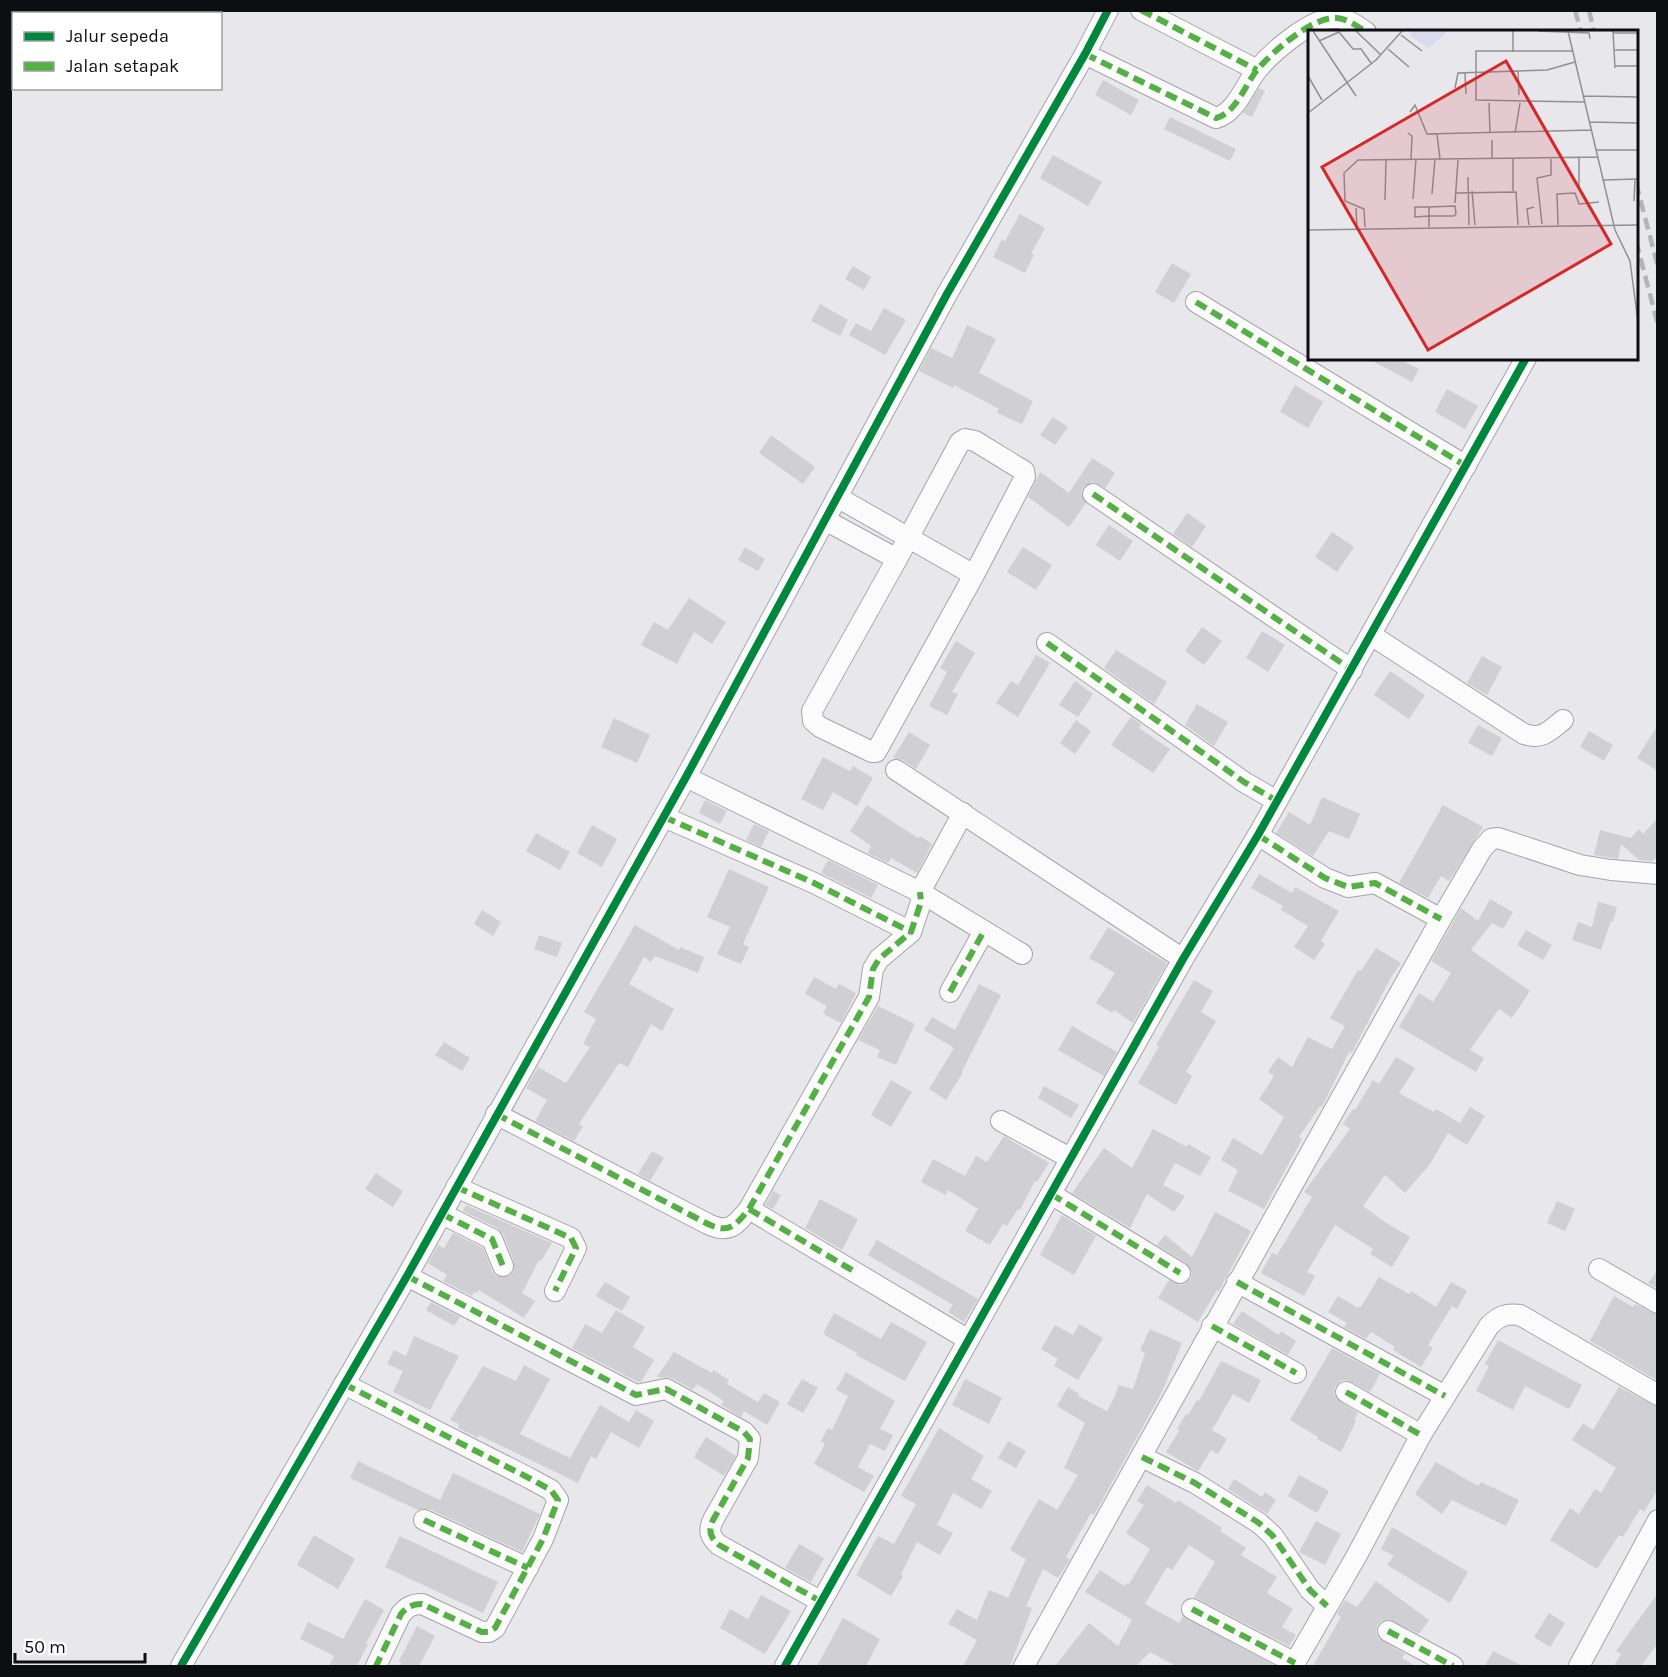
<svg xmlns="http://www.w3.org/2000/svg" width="1668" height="1677" viewBox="0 0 1668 1677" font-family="Karla,sans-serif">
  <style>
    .building { fill: #d0d0d4 }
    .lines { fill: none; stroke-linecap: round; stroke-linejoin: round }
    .street-casing { stroke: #a4a5a9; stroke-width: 22 }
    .street { stroke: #fbfbfc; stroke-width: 20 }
    .rail { stroke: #b4b4b5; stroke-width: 4.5; stroke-dasharray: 12 6; stroke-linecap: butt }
    .quiet { stroke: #54b044; stroke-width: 6; stroke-dasharray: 12 6; stroke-linecap: butt }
    .cycleway-casing { stroke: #fff; stroke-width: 11 }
    .cycleway { stroke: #00873e; stroke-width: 8 }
    .inset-road { fill: none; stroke: #909094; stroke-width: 1.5 }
    .view { fill: #d62828; fill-opacity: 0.15; stroke: #d62828; stroke-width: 3 }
    .inset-edge { fill: none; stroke: #0d0e11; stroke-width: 3 }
  </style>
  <rect width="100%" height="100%" fill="#e7e7ec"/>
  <g class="building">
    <polygon points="1103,80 1139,100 1131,115 1095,95"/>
    <polygon points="1259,88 1265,91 1252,117 1243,113"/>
    <polygon points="1170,117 1236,149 1230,161 1164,129"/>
    <polygon points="1053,155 1102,182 1088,206 1040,178"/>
    <polygon points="1020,214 1045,228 1031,254 1034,255 1025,273 993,257 1002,239 1005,241"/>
    <polygon points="1172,263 1191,274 1174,303 1155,292"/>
    <polygon points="853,266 871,277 864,290 845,279"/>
    <polygon points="820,304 848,320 840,336 811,321"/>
    <polygon points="884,308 906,320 885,355 849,335 856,323 871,331"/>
    <polygon points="967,325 996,339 979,373 1033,401 1022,424 997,413 999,409 954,385 953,388 919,371 931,348 952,358"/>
    <polygon points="1367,358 1397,358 1419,369 1412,382"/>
    <polygon points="1295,385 1323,402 1308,428 1280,412"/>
    <polygon points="1447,389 1478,406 1465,429 1435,412"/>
    <polygon points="1053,417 1068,427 1055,445 1040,435"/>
    <polygon points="771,435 815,467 803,484 759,453"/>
    <polygon points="1092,458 1115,473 1105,488 1093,482 1083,487 1081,494 1086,503 1069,527 1028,497 1040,472 1069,493"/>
    <polygon points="1187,513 1206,526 1192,547 1173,534"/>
    <polygon points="1109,525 1133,541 1120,561 1096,545"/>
    <polygon points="1332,532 1354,547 1337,572 1315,557"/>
    <polygon points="745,547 765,559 758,571 738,560"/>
    <polygon points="1023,547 1052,565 1036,590 1007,572"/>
    <polygon points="689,598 726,622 712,644 694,632 677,664 641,645 654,622 668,630"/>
    <polygon points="1202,627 1222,641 1204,665 1185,651"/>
    <polygon points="1262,631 1285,645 1268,672 1246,658"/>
    <polygon points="956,641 975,653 952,692 958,694 947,715 929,706 947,672 940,668"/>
    <polygon points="1116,650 1167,682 1154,704 1104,668"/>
    <polygon points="1036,655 1050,663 1018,717 996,703 1011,681 1018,685"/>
    <polygon points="1482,656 1502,667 1487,695 1467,683"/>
    <polygon points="1390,671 1425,695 1409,719 1374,695"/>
    <polygon points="1075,681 1093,694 1078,717 1059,705"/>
    <polygon points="1197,704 1228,722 1214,746 1185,725"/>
    <polygon points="1131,717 1141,724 1139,728 1170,749 1153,773 1111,745"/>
    <polygon points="614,718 650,735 637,763 601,747"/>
    <polygon points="1076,720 1091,731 1075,754 1060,743"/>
    <polygon points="1478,725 1502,738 1492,756 1468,743"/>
    <polygon points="1658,725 1658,771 1637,758"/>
    <polygon points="1589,731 1613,745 1604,761 1580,747"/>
    <polygon points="909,732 930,745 916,769 903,760 893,758"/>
    <polygon points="823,757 850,771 853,766 873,778 857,806 833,792 823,810 801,799"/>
    <polygon points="1322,797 1360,814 1349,839 1329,831 1313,856 1276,833 1289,812 1310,825"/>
    <polygon points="705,800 727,811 720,824 699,813"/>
    <polygon points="867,805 918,838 920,836 932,844 917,873 891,858 888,863 868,853 871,846 850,831"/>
    <polygon points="1443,805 1483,827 1449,881 1441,876 1428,898 1399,883"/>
    <polygon points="1658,818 1658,856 1652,861 1639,860 1621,844 1618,859 1594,855 1600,830 1631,838 1639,829 1643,834"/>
    <polygon points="754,824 769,831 761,847 746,840"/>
    <polygon points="592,825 617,839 602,867 577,853"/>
    <polygon points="536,833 570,852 560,870 526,851"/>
    <polygon points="828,860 878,885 871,898 821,873"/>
    <polygon points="729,869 769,887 743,944 749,947 741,964 717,954 730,927 707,917"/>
    <polygon points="1259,874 1292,893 1295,887 1339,911 1321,941 1325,944 1314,960 1294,947 1308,926 1281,910 1283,906 1251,888"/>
    <polygon points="1490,899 1513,912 1503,929 1492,923 1471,950 1530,991 1512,1018 1499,1009 1470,1050 1484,1058 1476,1072 1399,1027 1419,993 1433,1002 1451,973 1431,961 1461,908 1478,921"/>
    <polygon points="1598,902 1617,907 1613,922 1611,921 1601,950 1572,940 1578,922 1592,927"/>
    <polygon points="482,910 501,922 493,936 474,924"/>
    <polygon points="635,925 679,950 680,947 704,957 698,973 655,956 651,962 644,957 629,984 674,1009 662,1031 651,1024 628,1067 619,1063 579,1124 583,1126 574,1141 535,1121 547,1100 526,1088 538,1067 566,1083 590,1047 583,1044 596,1019 584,1012"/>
    <polygon points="1108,927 1167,963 1133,1023 1114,1010 1112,1013 1096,1003 1115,973 1089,958"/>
    <polygon points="1526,930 1552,945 1543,960 1517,945"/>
    <polygon points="539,935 562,943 557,957 534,949"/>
    <polygon points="1376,948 1401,963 1390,979 1352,1053 1349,1052 1322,1107 1320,1106 1299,1137 1302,1139 1264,1209 1228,1191 1238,1170 1221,1160 1233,1138 1262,1155 1284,1117 1259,1099 1274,1076 1268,1072 1278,1057 1292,1067 1308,1037 1332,1049 1345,1026 1330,1018 1358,970 1361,971"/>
    <polygon points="814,977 836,989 839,984 856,993 841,1023 823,1014 827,1006 805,994"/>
    <polygon points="1194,980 1213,991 1201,1012 1216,1021 1186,1072 1192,1076 1176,1105 1138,1083 1159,1046 1156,1045"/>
    <polygon points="979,984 1001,995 962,1071 963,1072 946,1100 929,1089 954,1048 924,1030 932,1017 955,1030"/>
    <polygon points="878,1006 915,1024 896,1065 877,1057 880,1050 858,1040"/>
    <polygon points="1072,1026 1117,1052 1104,1076 1058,1050"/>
    <polygon points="444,1042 470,1058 462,1071 435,1055"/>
    <polygon points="1396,1057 1415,1068 1399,1093 1434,1112 1436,1109 1460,1123 1470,1107 1485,1116 1467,1145 1448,1133 1430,1164 1405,1193 1385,1175 1363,1206 1385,1222 1410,1237 1392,1267 1370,1254 1373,1249 1335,1225 1307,1272 1315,1276 1304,1296 1261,1273 1272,1253 1277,1255 1312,1197 1304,1192 1350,1129 1343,1124 1353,1109 1355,1110 1373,1080 1379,1084"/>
    <polygon points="891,1080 912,1092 891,1127 871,1115"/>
    <polygon points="1044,1086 1079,1105 1071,1118 1038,1098"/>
    <polygon points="1153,1129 1187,1147 1188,1144 1211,1157 1200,1176 1175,1163 1163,1185 1185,1196 1174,1212 1147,1194 1130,1228 1072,1193 1104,1148 1132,1168"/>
    <polygon points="1004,1136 1049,1163 1037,1182 1035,1181 1020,1210 1018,1209 1007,1226 1003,1224 990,1245 965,1231 978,1209 948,1190 946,1195 921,1182 933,1159 965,1176 976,1156 987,1162"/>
    <polygon points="652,1151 664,1158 650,1181 638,1174"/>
    <polygon points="376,1173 403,1191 393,1207 365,1189"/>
    <polygon points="773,1191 781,1195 773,1209 765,1205"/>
    <polygon points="820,1199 858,1219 842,1250 805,1228"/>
    <polygon points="1557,1201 1575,1209 1565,1231 1547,1223"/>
    <polygon points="466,1205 552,1243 541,1261 539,1260 522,1293 535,1301 524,1318 479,1290 477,1293 474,1292 472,1296 443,1281 447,1275 428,1263 438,1245 444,1248 453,1233 483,1248 492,1271 496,1276 507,1277 513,1273 514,1262 503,1234 497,1228 463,1211"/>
    <polygon points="1215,1212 1251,1231 1219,1291 1217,1290 1198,1322 1158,1298 1169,1280 1179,1285 1185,1284 1190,1279 1192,1273 1186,1263 1157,1245 1165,1235 1192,1257"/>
    <polygon points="1062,1215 1096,1236 1074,1275 1040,1255"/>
    <polygon points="877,1240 978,1299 964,1322 948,1312 953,1305 868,1255"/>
    <polygon points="1658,1269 1658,1289 1648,1283"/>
    <polygon points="1379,1277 1409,1294 1411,1291 1436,1307 1451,1282 1467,1291 1457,1309 1452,1306 1428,1345 1433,1348 1421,1367 1393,1350 1395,1347 1371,1332 1366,1339 1344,1327 1347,1323 1328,1312 1338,1296 1358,1308 1359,1306 1361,1307"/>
    <polygon points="605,1282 630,1297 622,1311 596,1296"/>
    <polygon points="1614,1296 1633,1307 1635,1304 1658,1315 1658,1381 1590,1341"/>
    <polygon points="431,1302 460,1317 454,1326 426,1310"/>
    <polygon points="616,1310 645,1327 633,1347 654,1360 641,1382 638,1382 572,1348 585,1324 602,1333"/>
    <polygon points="1242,1311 1279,1335 1281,1331 1296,1341 1288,1355 1233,1324"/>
    <polygon points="834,1313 881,1339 891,1322 927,1342 905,1381 856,1355 857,1353 823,1334"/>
    <polygon points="1079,1324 1103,1338 1078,1380 1054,1366 1058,1359 1041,1349 1055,1325 1073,1335"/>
    <polygon points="1150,1329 1182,1343 1162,1392 1094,1515 1091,1513 1066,1557 1070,1559 1058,1578 1043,1569 1026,1606 1032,1608 1010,1666 963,1666 977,1640 948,1624 957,1609 977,1620 989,1590 1008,1598 1026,1559 1010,1550 1028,1518 1039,1499 1057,1510 1078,1475 1064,1468 1085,1423 1057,1406 1068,1387 1079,1394 1078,1396 1107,1411 1115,1396 1118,1385 1133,1389 1145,1353 1140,1350"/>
    <polygon points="414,1336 459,1356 430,1410 393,1392 403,1371 387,1364 394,1350 406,1356"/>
    <polygon points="1498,1340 1582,1385 1569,1409 1525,1386 1513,1410 1476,1391 1489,1366 1485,1364"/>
    <polygon points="1332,1348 1380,1374 1370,1392 1347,1380 1341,1381 1335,1387 1334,1393 1336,1398 1358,1413 1354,1420 1356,1421 1341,1452 1317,1439 1318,1437 1290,1420"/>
    <polygon points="674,1352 712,1373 713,1370 729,1380 727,1384 758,1402 764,1393 780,1402 767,1425 744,1411 741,1417 721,1405 724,1401 697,1384 693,1390 672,1378 657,1377"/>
    <polygon points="1221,1361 1261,1380 1249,1403 1233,1394 1212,1430 1227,1439 1218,1454 1211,1450 1198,1471 1166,1452 1179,1431 1177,1429 1186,1414 1188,1415 1197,1400 1199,1401"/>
    <polygon points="524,1365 550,1379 520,1434 570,1458 600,1405 629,1422 636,1410 654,1421 639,1448 611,1432 596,1459 591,1456 578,1483 479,1435 478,1438 458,1428 459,1424 450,1420 483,1366 516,1381"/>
    <polygon points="846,1372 895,1401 880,1429 893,1435 885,1451 870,1444 858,1467 874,1476 864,1492 814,1464 825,1444 821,1441 828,1428 832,1430 848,1396 836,1390"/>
    <polygon points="802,1379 818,1388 803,1413 787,1404"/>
    <polygon points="965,1379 1002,1398 989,1424 952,1405"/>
    <polygon points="1619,1387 1658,1407 1658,1489 1644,1512 1640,1509 1623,1537 1619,1535 1597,1569 1550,1540 1570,1508 1579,1514 1595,1489 1601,1493 1616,1468 1572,1440 1583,1423 1593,1430"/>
    <polygon points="939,1428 984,1456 971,1479 992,1491 981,1509 953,1493 937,1525 953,1533 940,1555 917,1542 901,1574 903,1576 891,1596 856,1575 878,1536 894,1544 916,1504 901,1496"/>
    <polygon points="706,1437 736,1456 724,1476 694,1457"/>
    <polygon points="1008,1441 1026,1451 1016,1468 998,1458"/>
    <polygon points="358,1461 440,1500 453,1473 540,1514 522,1552 429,1509 418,1510 350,1478"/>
    <polygon points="1436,1462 1478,1486 1481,1482 1519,1500 1506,1526 1452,1500 1442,1514 1415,1494"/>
    <polygon points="1299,1475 1329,1491 1317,1513 1288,1496"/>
    <polygon points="1234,1479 1262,1497 1265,1492 1276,1500 1267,1514 1228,1489"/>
    <polygon points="1147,1485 1176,1503 1178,1500 1222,1528 1220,1531 1246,1548 1241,1555 1277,1577 1267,1593 1293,1609 1282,1627 1296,1635 1289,1646 1194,1597 1215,1562 1189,1545 1172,1570 1167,1567 1145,1604 1179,1623 1183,1616 1276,1666 1176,1666 1150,1652 1136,1666 1055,1666 1089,1623 1118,1646 1132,1620 1085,1592 1100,1570 1124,1586 1126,1583 1129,1584 1150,1549 1126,1533 1144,1505 1137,1501"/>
    <polygon points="1316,1521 1341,1534 1325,1565 1299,1552"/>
    <polygon points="1392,1527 1468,1572 1450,1603 1387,1565 1394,1556 1381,1549"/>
    <polygon points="314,1535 355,1559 338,1589 297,1565"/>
    <polygon points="400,1536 498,1582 483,1613 385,1567"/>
    <polygon points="799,1544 824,1558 811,1582 785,1568"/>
    <polygon points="1376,1581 1429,1620 1419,1634 1388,1619 1381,1621 1377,1626 1376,1632 1378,1638 1405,1654 1402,1658 1415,1666 1313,1666 1341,1617 1337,1614 1345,1600 1357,1607"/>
    <polygon points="1658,1593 1658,1643 1641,1666 1614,1666 1621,1654 1616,1651"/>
    <polygon points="761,1595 791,1611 765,1654 720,1628 730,1609 748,1619"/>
    <polygon points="365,1599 384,1610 366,1643 368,1644 357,1666 329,1666 334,1656 300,1639 308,1622 343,1639"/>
    <polygon points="1549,1613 1565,1623 1550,1647 1534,1637"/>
    <polygon points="843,1618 880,1639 866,1666 817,1666"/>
    <polygon points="417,1626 435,1636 419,1666 399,1666 401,1662 399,1661"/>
    <polygon points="1493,1651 1523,1666 1485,1666"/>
  </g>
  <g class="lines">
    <defs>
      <g id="street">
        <polyline points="1141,10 1257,70"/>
        <path d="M1085 54 1216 118C1236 113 1245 85 1257 70 1272 52 1313 16 1337 18 1348 19 1357 26 1366 32"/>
        <polyline points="1196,302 1466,466"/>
        <polyline points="1093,494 1352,670"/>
        <polyline points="837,497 974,575 876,752 872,752 820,727 813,721 812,711 897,559 960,442 965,439 975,441 1024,471 1025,477 974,575"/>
        <polyline points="825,520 897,559"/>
        <path d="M1371 635 1524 734C1543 740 1549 731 1563 720"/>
        <polyline points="1047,643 1244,782 1277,801"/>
        <polyline points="896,770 1183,959"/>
        <polyline points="686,777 920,892 1022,954"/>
        <polyline points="664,817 814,883 911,932"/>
        <polyline points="1258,835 1325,878 1348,887 1375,883 1441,919"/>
        <polyline points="950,992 984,931"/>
        <path d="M496 1114 708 1224C729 1234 735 1226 749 1209L869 997 873 969 879 959 911 932 921 902 920 892 963 813"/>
        <polyline points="1001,1121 1070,1158"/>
        <polyline points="456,1187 571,1238 576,1248 555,1291"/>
        <polyline points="1051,1194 1180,1273"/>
        <polyline points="749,1209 967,1339"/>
        <polyline points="442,1214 492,1239 503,1266"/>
        <polyline points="1599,1269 1658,1303"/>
        <path d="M407 1276 636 1395 666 1389 744 1432 750 1439 748 1458 713 1520C708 1531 710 1537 719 1545L820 1601"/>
        <polyline points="1237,1282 1445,1396"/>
        <polyline points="1212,1326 1296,1373"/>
        <path d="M344 1384 529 1478 551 1490 558 1500 543 1539 495 1628 489 1632H482L422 1604C412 1604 407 1607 401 1614L376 1666"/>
        <polyline points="1346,1392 1421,1435"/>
        <polyline points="1142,1457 1195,1483 1259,1523 1273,1536 1310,1590 1327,1606"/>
        <polyline points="424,1520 528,1568"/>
        <polyline points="1192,1609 1295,1663"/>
        <polyline points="1388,1631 1453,1666"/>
        <polyline points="181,1666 407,1276 686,777 947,294 1085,54 1108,10"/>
        <polyline points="785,1666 1183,959 1258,835 1526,358"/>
        <path d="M1024 1666C1162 1417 1301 1168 1441 919L1482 849 1491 839 1498 838 1580 865 1611 870 1658 874"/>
        <path d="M1293 1666 1357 1555 1421 1435 1489 1326C1499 1316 1506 1313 1520 1315L1658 1395"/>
        <polyline points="1579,1666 1658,1520"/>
      </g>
    </defs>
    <use href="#street" class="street-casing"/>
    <use href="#street" class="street"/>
    <g class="rail">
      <polyline points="1575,10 1581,32"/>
      <polyline points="1589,10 1594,32"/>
      <polyline points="1636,183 1658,267"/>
      <polyline points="1636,241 1658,325"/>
    </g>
    <g class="quiet">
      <polyline points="1141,10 1257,70"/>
      <path d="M1085 54 1216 118C1236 113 1245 85 1257 70 1272 52 1313 16 1337 18 1348 19 1357 26 1366 32"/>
      <polyline points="1196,302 1466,466"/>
      <polyline points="1093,494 1352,670"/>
      <polyline points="1047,643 1244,782 1277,801"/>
      <polyline points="664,817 814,883 911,932"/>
      <polyline points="1258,835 1325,878 1348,887 1375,883 1441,919"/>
      <polyline points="950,992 984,931"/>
      <path d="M496 1114 708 1224C729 1234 735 1226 749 1209L869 997 873 969 879 959 911 932 921 902 920 892"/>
      <polyline points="456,1187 571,1238 576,1248 555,1291"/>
      <polyline points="1051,1194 1180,1273"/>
      <polyline points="749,1209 857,1273"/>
      <polyline points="442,1214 492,1239 503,1266"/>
      <path d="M407 1276 636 1395 666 1389 744 1432 750 1439 748 1458 713 1520C708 1531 710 1537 719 1545L820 1601"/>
      <polyline points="1237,1282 1445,1396"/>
      <polyline points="1212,1326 1296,1373"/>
      <path d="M344 1384 529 1478 551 1490 558 1500 543 1539 495 1628 489 1632H482L422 1604C412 1604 407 1607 401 1614L376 1666"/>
      <polyline points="1346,1392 1421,1435"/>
      <polyline points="1142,1457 1195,1483 1259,1523 1273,1536 1310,1590 1327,1606"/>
      <polyline points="424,1520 528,1568"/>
      <polyline points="1192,1609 1295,1663"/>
      <polyline points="1388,1631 1453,1666"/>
    </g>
    <defs>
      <g id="cycleway">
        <polyline points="181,1666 407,1276 686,777 947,294 1085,54 1108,10"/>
        <polyline points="785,1666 1183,959 1258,835 1526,358"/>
      </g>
    </defs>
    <use href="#cycleway" class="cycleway-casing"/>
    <use href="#cycleway" class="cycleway"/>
  </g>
  <g transform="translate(1308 30)">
    <rect width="330" height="330" fill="#e7e7ec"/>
    <path d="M104 1H140L121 18 102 6Z" fill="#d9daee"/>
    <path class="inset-road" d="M5 1 48 66M48 1 73 25M205 1V22M230 1 281 3 282 9M260 1 307 200 322 231 330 292M305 1 307 38M305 3H330M93 5 114 21M11 11 31 2 45 19H53L63 33M80 19 101 37M307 20H330M264 21H168V70L277 72M307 36H330M210 41 211 65M157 43 158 64M0 46 14 70M147 58 150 43 239 40 267 32M275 66 330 67M181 73 182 103M102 82 107 75 119 104 283 100M0 83 68 30 94 1M281 92 330 93M100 103 104 106 103 129M207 103 212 73M129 104 132 129M288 120H330M271 128V158M184 129V110M160 147 161 195M295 150 330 149M164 161 167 195M205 161V129M148 163 208 162 210 195M124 164 127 129M105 169 108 129M77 170 78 130M326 171 327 149M147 173 150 130M121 177H107V187L121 186H146L148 184 147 176 121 177V197M48 178 49 198M234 194 229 148 243 145V129M221 195 219 179 226 177M250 195 249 164 267 163 271 174 291 172M57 197 56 179 37 171 36 143 50 130 290 127M0 200 330 195"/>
    <path class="view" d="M198 31 303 214 120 320 14 137Z"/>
    <rect width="330" height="330" class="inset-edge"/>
  </g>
  <rect width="1668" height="1677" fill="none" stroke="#0d0e11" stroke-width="24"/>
  <rect x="12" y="12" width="210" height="78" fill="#ffffff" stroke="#9e9fa0" stroke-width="1.5"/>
  <rect x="24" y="32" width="30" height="9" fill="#00873e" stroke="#9e9fa0" stroke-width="1.5"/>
  <text x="66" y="42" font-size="18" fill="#0d0e11">Jalur sepeda</text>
  <rect x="24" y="62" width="30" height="9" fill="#54b044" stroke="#9e9fa0" stroke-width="1.5"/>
  <text x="66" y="72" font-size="18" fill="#0d0e11">Jalan setapak</text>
  <path d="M15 1653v9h130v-9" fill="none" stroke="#0d0e11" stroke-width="3"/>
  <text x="24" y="1653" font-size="18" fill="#0d0e11" stroke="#ffffff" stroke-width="4.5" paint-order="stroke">50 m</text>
</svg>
